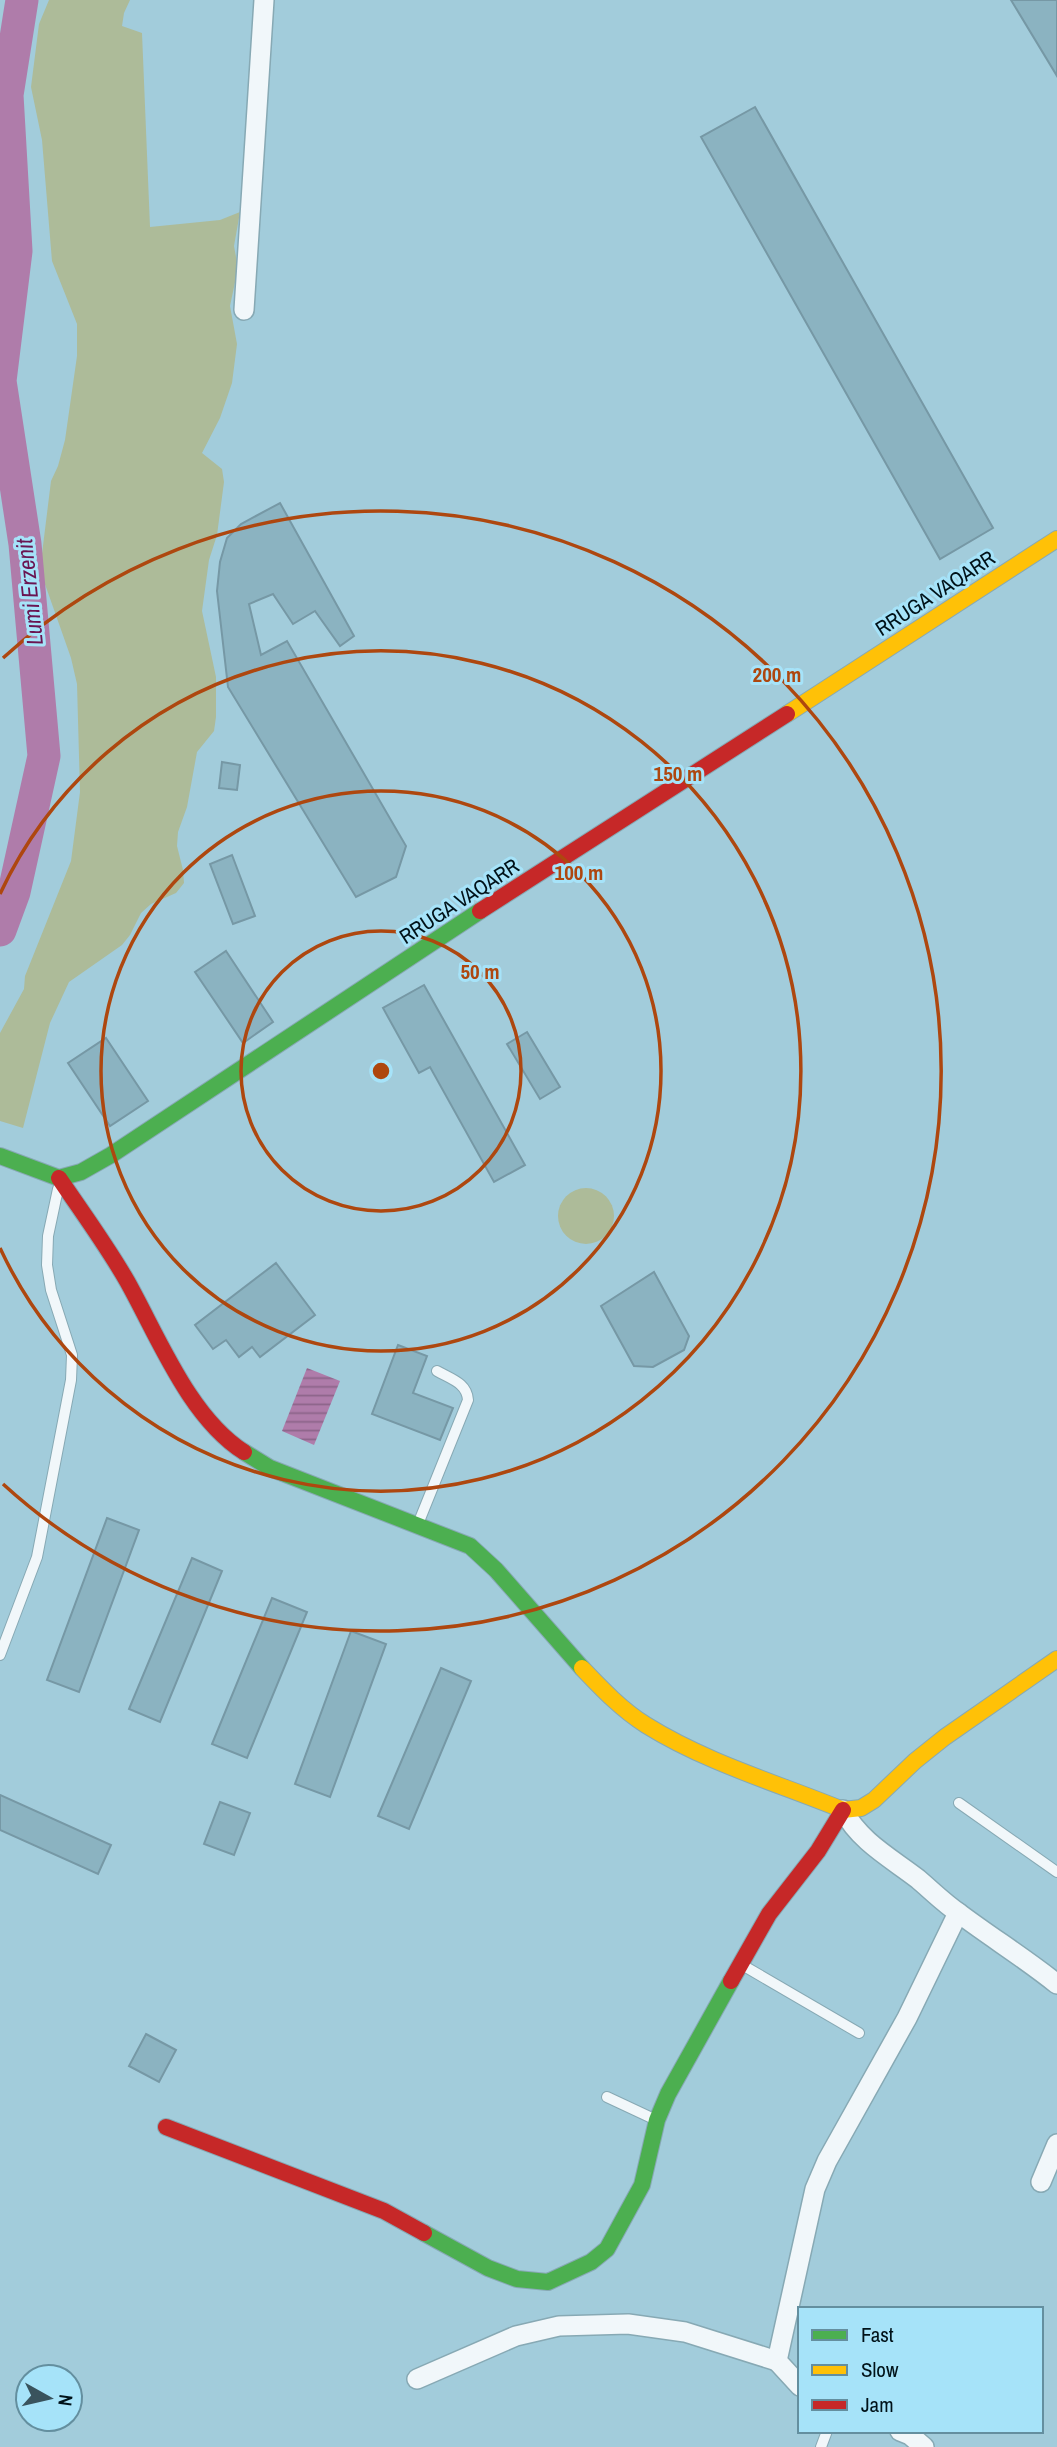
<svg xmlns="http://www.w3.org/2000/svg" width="1057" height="2447" viewBox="0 0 1057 2447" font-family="'Archivo Narrow',sans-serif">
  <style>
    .green { fill: #adbb99 }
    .water { fill: url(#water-rules) }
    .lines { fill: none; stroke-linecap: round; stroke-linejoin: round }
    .river { stroke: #af7caa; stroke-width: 33 }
    .building { fill: #8bb3c1; stroke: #7698a5; stroke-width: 2 }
    .lane-casing { stroke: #87a9b4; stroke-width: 12 }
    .street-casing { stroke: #87a9b4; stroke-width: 22 }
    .fast-casing { stroke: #87a9b4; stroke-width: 18 }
    .slow-casing { stroke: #87a9b4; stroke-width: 18 }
    .jam-casing { stroke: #87a9b4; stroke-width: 18 }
    .lane { stroke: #f1f7fa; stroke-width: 10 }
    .street { stroke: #f1f7fa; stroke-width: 19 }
    .fast { stroke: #4caf50; stroke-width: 16 }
    .slow { stroke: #ffc107; stroke-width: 16 }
    .jam { stroke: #c62828; stroke-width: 16 }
    .ring { fill: none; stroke: #ae470f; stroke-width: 3.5 }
    .labels { text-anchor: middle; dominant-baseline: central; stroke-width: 6; stroke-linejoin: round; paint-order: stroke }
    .street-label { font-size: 21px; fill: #001219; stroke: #a6e3f9 }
    .water-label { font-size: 23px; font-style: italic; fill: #6a1552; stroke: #a6e3f9 }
    .centre { fill: #ae470f; stroke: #a6e3f9; stroke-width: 3.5 }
    .ring-label { font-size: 21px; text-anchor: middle; font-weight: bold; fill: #ae470f; stroke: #a6e3f9; stroke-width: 6; stroke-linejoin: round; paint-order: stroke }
  </style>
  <defs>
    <pattern id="water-rules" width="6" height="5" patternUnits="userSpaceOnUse" patternTransform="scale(1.75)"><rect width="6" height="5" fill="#af7caa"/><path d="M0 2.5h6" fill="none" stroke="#8c648a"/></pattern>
  </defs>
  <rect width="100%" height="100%" fill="#a2ccdb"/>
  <g class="green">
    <polygon points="49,0 130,0 124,13 122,26 142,33 150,227 220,220 240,212 234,246 238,268 230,306 237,344 232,383 220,418 202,453 222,469 224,482 217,535 209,560 202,611 216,677 216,717 214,731 197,752 187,807 178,832 177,846 183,870 184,883 176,893 151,904 141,913 130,935 122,945 69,982 50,1023 23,1128 0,1121 0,1033 24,989 25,976 71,861 80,792 77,684 71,658 40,570 51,481 58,466 65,440 77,356 77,324 52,261 42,140 31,87 39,24"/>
    <circle cx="586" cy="1216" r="28"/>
  </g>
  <polygon class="water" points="307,1368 340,1381 314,1445 282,1431"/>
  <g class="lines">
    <polyline class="river" points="0,930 14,892 44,756 25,544 0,381 16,251 7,95 22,0"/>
  </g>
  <g class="building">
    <polygon points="1011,0 1057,0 1057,76"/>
    <polygon points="755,107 993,528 940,559 701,137"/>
    <polygon points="280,503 354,636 340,646 315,611 293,624 273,594 249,604 261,655 287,641 406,846 396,877 356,897 228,687 217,591 220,562 227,538 241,524"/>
    <polygon points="222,762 240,765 237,790 219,788"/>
    <polygon points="232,855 255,916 233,924 210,864"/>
    <polygon points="226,951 273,1022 243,1043 195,972"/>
    <polygon points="424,985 525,1165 494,1182 430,1067 419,1073 383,1008"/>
    <polygon points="527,1032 560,1087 540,1099 507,1044"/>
    <polygon points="106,1038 148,1101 110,1126 68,1063"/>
    <polygon points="276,1263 315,1315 260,1357 252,1347 239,1357 226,1340 213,1349 195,1325"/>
    <polygon points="654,1272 689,1336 684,1350 653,1367 634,1366 601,1306"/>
    <polygon points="398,1345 427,1356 413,1393 453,1408 440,1440 372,1414"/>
    <polygon points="107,1518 139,1530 79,1692 47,1680"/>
    <polygon points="192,1558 222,1571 160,1722 129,1709"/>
    <polygon points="272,1598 307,1612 247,1758 212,1744"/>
    <polygon points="351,1631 386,1644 330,1797 295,1784"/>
    <polygon points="441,1668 471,1681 409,1829 378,1816"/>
    <polygon points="0,1795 111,1845 98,1874 0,1830"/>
    <polygon points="220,1802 250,1813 234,1855 204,1844"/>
    <polygon points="146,2034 176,2050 159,2082 129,2066"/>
  </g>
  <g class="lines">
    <defs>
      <g id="lane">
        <path d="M418 1524 468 1400C467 1383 451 1379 437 1371"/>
        <polyline points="0,1655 37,1557 71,1380 72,1355 51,1290 47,1265 48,1236 58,1189"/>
        <polyline points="959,1803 1057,1872"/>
        <polyline points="744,1966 859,2033"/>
        <polyline points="607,2097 654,2119"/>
        <polyline points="821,2447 827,2431"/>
      </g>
      <g id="street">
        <polyline points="244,310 264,0"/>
        <path d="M843 1810C860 1842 891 1858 918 1879 932 1891 945 1904 960 1914 992 1938 1026 1959 1057 1984"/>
        <polyline points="1041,2182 1057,2144"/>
        <polyline points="417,2379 516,2336 559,2326 628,2324 685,2332 777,2361"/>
        <polyline points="800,2386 777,2361 815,2189 827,2161 907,2018 958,1913"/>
        <polyline points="900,2431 910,2435 924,2447"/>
      </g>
      <g id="fast">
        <polyline points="0,1156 59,1178 81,1172 111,1155 480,911"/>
        <polyline points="244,1452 270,1468 470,1546 496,1570 582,1668"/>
        <polyline points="424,2233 488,2268 517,2279 548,2282 591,2262 607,2249 642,2185 657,2120 668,2094 731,1981"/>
      </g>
      <g id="slow">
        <polyline points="787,714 1057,539"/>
        <path d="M582 1668C602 1689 622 1710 646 1725 707 1763 777 1783 843 1810L861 1808 874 1800 915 1761 945 1737 1057 1659"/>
      </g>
      <g id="jam">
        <polyline points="480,911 787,714"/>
        <path d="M59 1178C82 1212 107 1246 127 1281 158 1336 189 1417 244 1452"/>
        <polyline points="731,1981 769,1914 818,1851 843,1810"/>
        <polyline points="166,2127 384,2211 424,2233"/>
      </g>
    </defs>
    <use href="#lane" class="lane-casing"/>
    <use href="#street" class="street-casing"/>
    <use href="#fast" class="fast-casing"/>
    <use href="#slow" class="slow-casing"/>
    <use href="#jam" class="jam-casing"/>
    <use href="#lane" class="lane"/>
    <use href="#street" class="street"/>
    <use href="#fast" class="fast"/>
    <use href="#slow" class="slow"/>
    <use href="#jam" class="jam"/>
  </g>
  <g class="ring">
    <circle cx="381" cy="1071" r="140"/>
    <circle cx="381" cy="1071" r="280"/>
    <path d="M0 894A420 420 0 1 1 0 1248"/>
    <path d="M3 658A560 560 0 1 1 3 1484"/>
  </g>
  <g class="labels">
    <g class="street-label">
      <text transform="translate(935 593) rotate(-33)">RRUGA VAQARR</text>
      <text transform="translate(459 901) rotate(-33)">RRUGA VAQARR</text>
    </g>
    <g class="water-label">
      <text transform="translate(29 592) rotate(-96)">Lumi Erzenit</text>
    </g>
  </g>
  <circle cx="381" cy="1071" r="10" class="centre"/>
  <g class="ring-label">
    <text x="777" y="682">200 m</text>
    <text x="678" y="781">150 m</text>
    <text x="579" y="880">100 m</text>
    <text x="480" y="979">50 m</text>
  </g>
  <rect x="798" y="2307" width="245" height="126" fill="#a6e3f9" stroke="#648f9f" stroke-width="2"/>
  <rect x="812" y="2330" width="35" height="10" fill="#4caf50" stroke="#648f9f" stroke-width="2"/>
  <text x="861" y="2342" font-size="21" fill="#001219">Fast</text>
  <rect x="812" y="2365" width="35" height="10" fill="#ffc107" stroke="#648f9f" stroke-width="2"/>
  <text x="861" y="2377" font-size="21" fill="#001219">Slow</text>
  <rect x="812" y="2400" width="35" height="10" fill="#c62828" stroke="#648f9f" stroke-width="2"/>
  <text x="861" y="2412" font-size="21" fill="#001219">Jam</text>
  <g transform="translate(49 2398) rotate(98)"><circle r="33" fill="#a6e3f9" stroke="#648f9f" stroke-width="2"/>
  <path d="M0-5L12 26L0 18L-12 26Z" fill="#39535d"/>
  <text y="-10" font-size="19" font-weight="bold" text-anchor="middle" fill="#001219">N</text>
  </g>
</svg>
